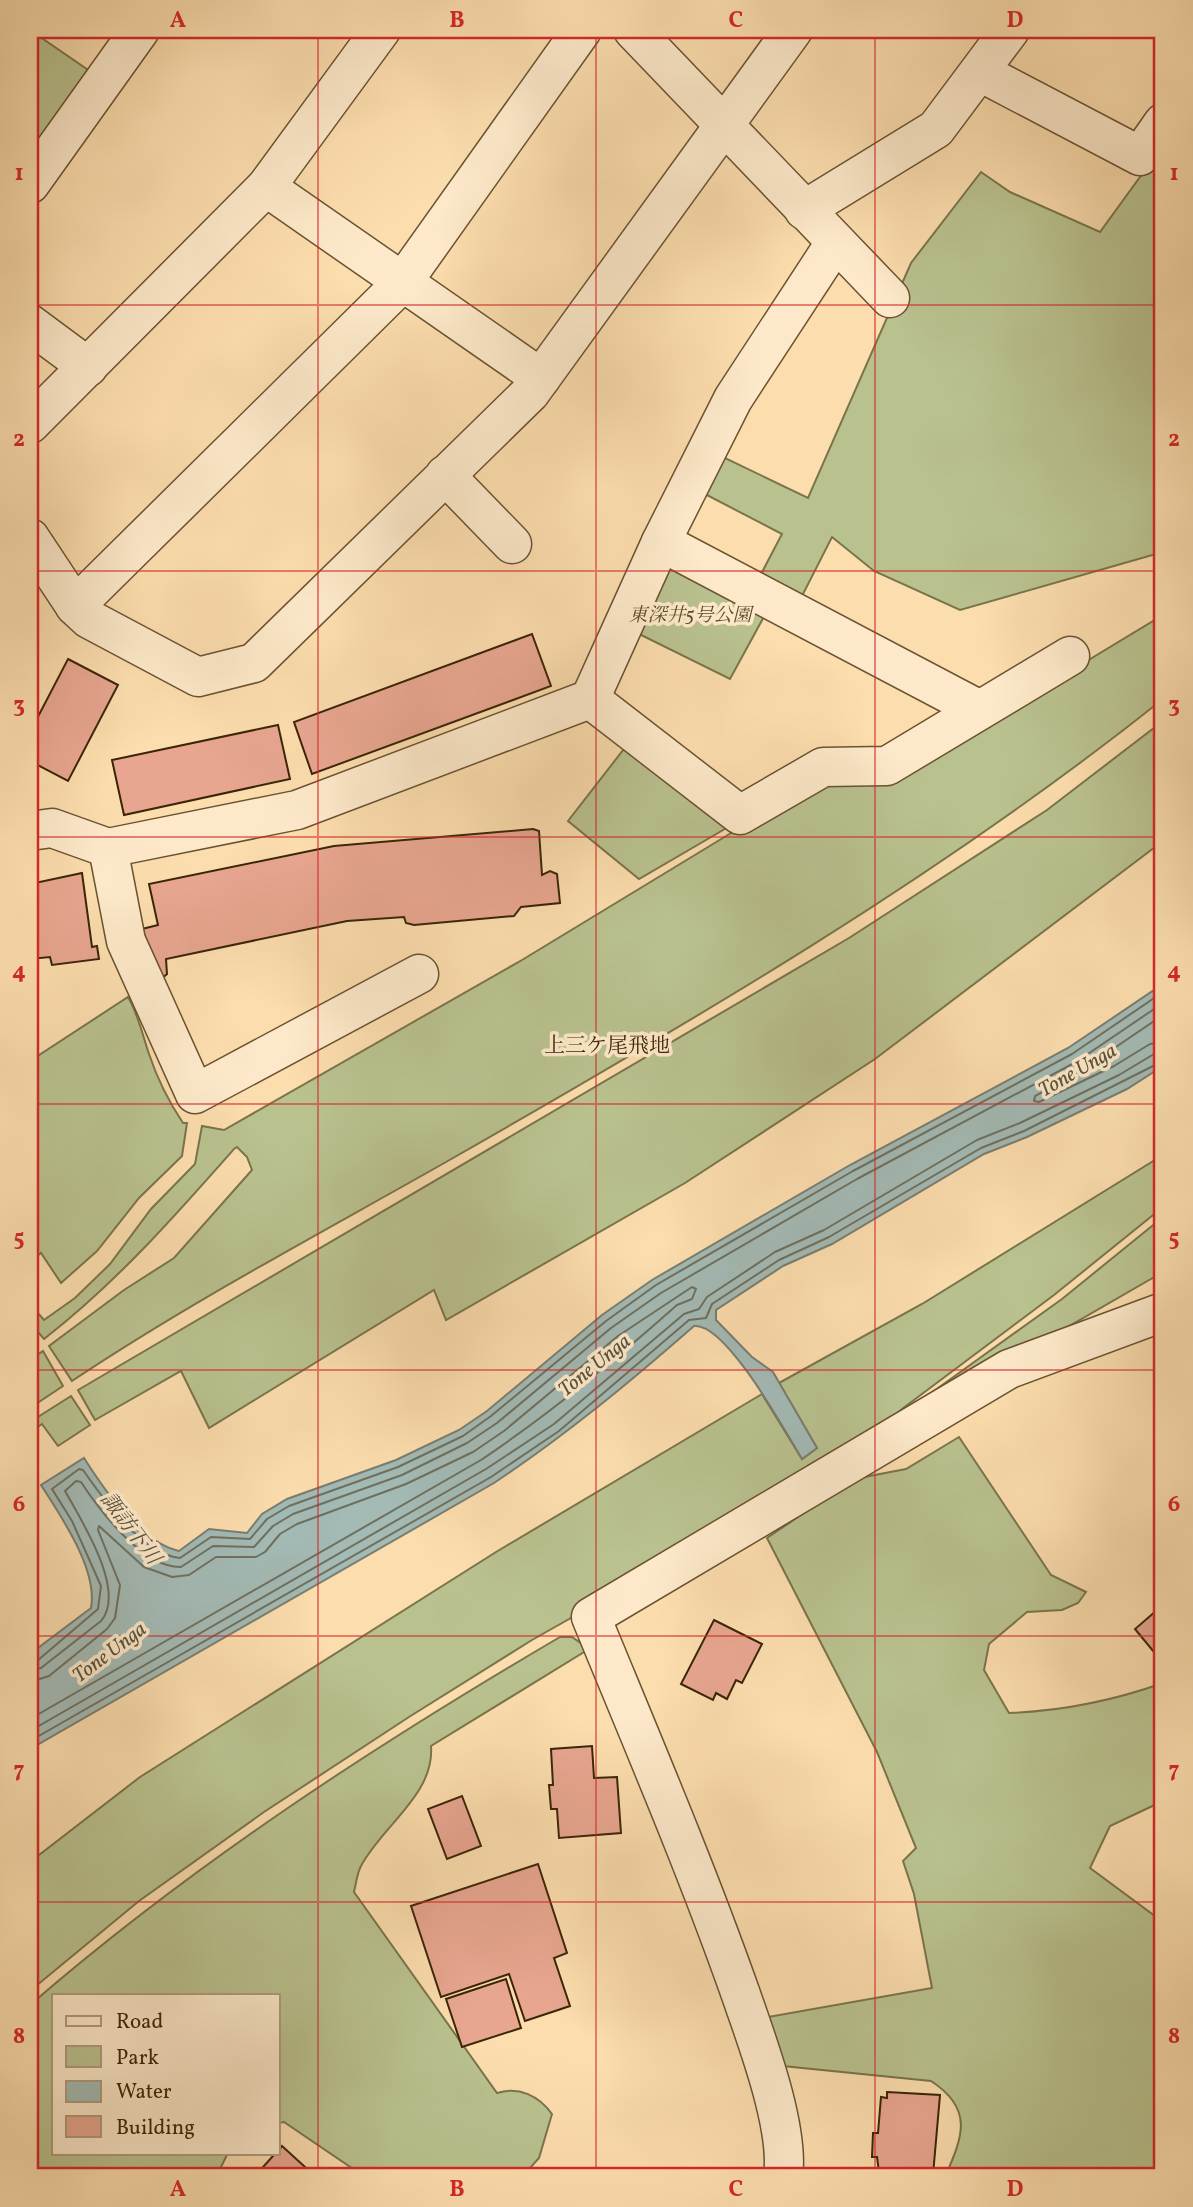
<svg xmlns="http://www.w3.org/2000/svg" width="1193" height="2207" viewBox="0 0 1193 2207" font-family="Vollkorn,'Noto Serif JP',serif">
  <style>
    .green { fill: #b9c28f; stroke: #7a744b; stroke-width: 2 }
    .water { fill: #a3bab5; stroke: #797e6f; stroke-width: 2 }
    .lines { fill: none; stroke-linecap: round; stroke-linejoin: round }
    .shore { stroke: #6e705e; stroke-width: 2 }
    .building { fill: #e8a690; stroke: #3a2507; stroke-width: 2 }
    .minor-casing { stroke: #6a5331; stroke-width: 41 }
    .minor { stroke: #fde9ca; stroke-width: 38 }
    .grid { fill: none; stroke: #d62828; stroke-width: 2; stroke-opacity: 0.55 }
    .labels { text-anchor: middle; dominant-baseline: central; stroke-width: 7; stroke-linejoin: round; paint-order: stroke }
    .park-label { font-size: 19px; font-style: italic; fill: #5a4c29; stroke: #fde9ca }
    .neighbourhood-label { font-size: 21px; fill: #3a2507; stroke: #fde9ca }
    .water-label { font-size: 21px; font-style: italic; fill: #5a523b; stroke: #fde9ca }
    .neatline { fill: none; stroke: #d62828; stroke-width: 2.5 }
    .grid-label { font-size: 23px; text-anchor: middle; font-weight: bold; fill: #d62828 }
  </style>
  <rect width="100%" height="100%" fill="#fcddae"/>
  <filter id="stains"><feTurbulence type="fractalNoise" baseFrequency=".00286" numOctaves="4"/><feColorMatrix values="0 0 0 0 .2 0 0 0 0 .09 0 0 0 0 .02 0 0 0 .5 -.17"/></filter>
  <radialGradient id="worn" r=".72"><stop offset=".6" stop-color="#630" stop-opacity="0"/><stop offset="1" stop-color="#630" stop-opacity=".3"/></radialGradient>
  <g class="green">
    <polygon points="30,30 94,74 30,164"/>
    <polygon points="1161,148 1163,552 960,610 874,571 832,537 800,600 759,578 782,534 703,493 721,456 808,498 911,263 981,172 1010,192 1100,232"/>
    <polygon points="678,566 766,613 730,679 635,632 666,570"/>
    <path d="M1163 615V699C940 877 693 1021 446 1162 321 1233 192 1301 72 1381L49 1346 124 1290 174 1258 252 1170 247 1157 237 1147 234 1149C174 1217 116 1283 44 1339L30 1323V1304L44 1320 75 1298 110 1264 151 1209 195 1164 202 1126 224 1130 522 960 736 830 827 780H890Z"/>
    <polygon points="1163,721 1163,841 875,1059 685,1183 446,1320 434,1290 209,1428 181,1371 95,1420 78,1390 849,938 1047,810"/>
    <polygon points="627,745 730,826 639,879 568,821"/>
    <path d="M128 997C139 1016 142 1034 149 1054 157 1078 169 1102 183 1123H187L182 1156 139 1198 97 1251 61 1283 41 1253 30 1261V1061Z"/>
    <polygon points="1163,1155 1163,1207 1054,1295 902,1409 847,1462 532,1640 409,1717 264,1812 139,1901 30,1991 30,1862 140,1777 496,1552 762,1394 802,1459 817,1448 779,1383 922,1304"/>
    <polygon points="1163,1217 1163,1272 1057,1333 920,1401 1062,1299"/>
    <polygon points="43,1351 63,1386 30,1408 30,1360"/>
    <polygon points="71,1396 90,1425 58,1446 42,1424 30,1432 30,1422"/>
    <path d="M959 1437 1051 1575 1086 1592 1078 1603 1062 1610 1027 1612 989 1644 984 1670 1009 1713C1064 1711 1112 1701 1163 1683V1801L1110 1826 1090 1868 1163 1922V2177H945C963 2136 974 2109 931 2081L783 2066 768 2017 932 1988 914 1894 903 1861 916 1848 877 1752 767 1538 854 1479 906 1469Z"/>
    <path d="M560 1637H572L589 1649 431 1746C435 1794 382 1826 361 1866 357 1873 356 1884 354 1892L497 2093C519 2086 539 2096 552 2114L539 2158 522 2177H365L284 2122 278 2123V1995H54V2153H228L216 2177H30V2005C193 1864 374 1746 560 1637Z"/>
  </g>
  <path class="water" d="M1163 984V1066L1127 1089 1027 1137 984 1154 832 1244 783 1266 716 1310V1320L752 1357 773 1372 817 1448 802 1459C786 1433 726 1322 694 1326 630 1382 566 1435 494 1483L30 1749V1659L38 1648 91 1608C98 1570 62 1518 41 1485L84 1458C105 1491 140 1542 179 1551L209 1529 247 1533 262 1514 287 1499 396 1460 459 1430 487 1411 602 1315 652 1280 850 1165 1068 1048Z"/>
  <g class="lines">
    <g class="shore">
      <polyline points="1163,1015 1082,1070 1035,1096 1034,1101 1039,1102 1114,1066 1150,1044 1163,1042"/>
      <path d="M30 1662 37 1661 98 1609 101 1586 72 1521 52 1489 79 1469 83 1470C104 1500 142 1554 180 1558L211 1537 250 1539 267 1519 289 1506 398 1467 463 1436 491 1416 606 1321 656 1285 853 1171 1072 1054 1163 992"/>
      <path d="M30 1671 41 1668 101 1621C127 1591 81 1520 65 1491L76 1481 81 1482C100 1511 143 1568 181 1567L213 1546 254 1547 273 1526 293 1514 402 1475 467 1443 497 1423 611 1328 661 1293 857 1179 1076 1062 1163 1003"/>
      <path d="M30 1682 49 1676 107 1629 115 1618 120 1585 98 1530 99 1526 144 1567 172 1577 189 1575 216 1557H256L265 1552 280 1534 297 1524 406 1484 473 1452 504 1431 618 1336 692 1287 696 1289 692 1299 677 1305C614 1361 551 1413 481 1460L30 1719"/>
      <polyline points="30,1731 486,1469 554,1424 684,1314 699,1309 707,1297 775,1252 824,1230 977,1140 1020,1123 1119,1075 1154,1054 1163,1052"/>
      <polyline points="30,1741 491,1477 559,1431 689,1320 706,1318 712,1304 779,1260 829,1237 981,1148 1024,1131 1163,1061"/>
    </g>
  </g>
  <g class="building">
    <polygon points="532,634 551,686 312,774 294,722"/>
    <polygon points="68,659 118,685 68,781 30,761 30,732"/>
    <polygon points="278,725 290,779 124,815 112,760"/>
    <polygon points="533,829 539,831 542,875 550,871 557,874 560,903 521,907 514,916 414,925 406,923 404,917 347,921 166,959 167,974 161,979 142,929 158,925 149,884 334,846"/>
    <polygon points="82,873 92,947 97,946 99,959 52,965 50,957 30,959 30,884"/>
    <polygon points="1163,1605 1163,1663 1135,1629"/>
    <polygon points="714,1620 762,1644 742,1683 736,1680 727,1699 716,1693 713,1700 681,1684"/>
    <polygon points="592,1746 594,1778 617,1777 621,1833 559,1838 557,1809 551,1809 549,1785 553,1785 551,1749"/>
    <polygon points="462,1796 481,1846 447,1859 428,1809"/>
    <polygon points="538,1864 567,1953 554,1958 570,2006 525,2021 509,1974 441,1997 411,1906"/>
    <polygon points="506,1979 521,2028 462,2047 446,1999"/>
    <polygon points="887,2092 940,2095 933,2175 879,2172 877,2157 872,2157 873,2133 878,2133 881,2097 887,2098"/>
    <polygon points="282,2146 316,2177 254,2177"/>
  </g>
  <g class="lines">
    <defs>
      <g id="minor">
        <polyline points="633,30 890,298"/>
        <polyline points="980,72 1140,156 1163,123"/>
        <polyline points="30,184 140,30"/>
        <polyline points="266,187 541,378"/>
        <polyline points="804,210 936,129 1010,30"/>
        <polyline points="30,324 88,367"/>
        <polyline points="30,424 266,187 381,30"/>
        <polyline points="445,475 512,544"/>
        <polyline points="30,538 75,606 89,619 198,677 254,663 530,393 793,30"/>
        <polyline points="661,542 978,709"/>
        <polyline points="75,606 402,283 582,30"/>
        <polyline points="590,699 740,815 823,767 887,766 1070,656"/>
        <polyline points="30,831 52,828 108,848 297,810 590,699 661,542 733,399 835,243"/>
        <polyline points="108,848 126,941 195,1094 419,974"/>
        <path d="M783 2177C790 2128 757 2041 740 1992 695 1865 642 1741 591 1617L1009 1369 1163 1312"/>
      </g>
    </defs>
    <use href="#minor" class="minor-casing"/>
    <use href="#minor" class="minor"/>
  </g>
  <path class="grid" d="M318 30V2177M596 30V2177M875 30V2177M30 305H1163M30 571H1163M30 837H1163M30 1104H1163M30 1370H1163M30 1636H1163M30 1902H1163"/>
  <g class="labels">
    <g class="park-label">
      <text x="690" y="616">東深井5号公園</text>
    </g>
    <g class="neighbourhood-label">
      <text x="607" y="1046">上三ケ尾飛地</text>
    </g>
    <g class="water-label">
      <text transform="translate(1078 1071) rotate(-30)">Tone Unga</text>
      <text transform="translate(595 1366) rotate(-39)">Tone Unga</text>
      <text transform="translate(130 1529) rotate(53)">諏訪下川</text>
      <text transform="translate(110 1653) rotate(-37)">Tone Unga</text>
    </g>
  </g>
  <rect width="1193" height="2207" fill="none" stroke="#fcddae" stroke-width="77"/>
  <rect x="52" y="1994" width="228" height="161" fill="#fde9ca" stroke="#af9b7c" stroke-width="2"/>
  <rect x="66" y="2016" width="35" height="10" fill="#fde9ca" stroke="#af9b7c" stroke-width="2"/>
  <text x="116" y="2028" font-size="21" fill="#3a2507">Road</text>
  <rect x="66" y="2046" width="35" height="21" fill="#b9c28f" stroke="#af9b7c" stroke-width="2"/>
  <text x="116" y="2064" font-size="21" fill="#3a2507">Park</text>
  <rect x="66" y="2081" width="35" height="21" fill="#a3bab5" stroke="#af9b7c" stroke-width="2"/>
  <text x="116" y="2098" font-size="21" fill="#3a2507">Water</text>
  <rect x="66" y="2116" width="35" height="21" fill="#e8a690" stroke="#af9b7c" stroke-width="2"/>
  <text x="116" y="2134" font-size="21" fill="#3a2507">Building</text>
  <rect x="38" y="38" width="1116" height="2130" class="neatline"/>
  <g class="grid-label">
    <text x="178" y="27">A</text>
    <text x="457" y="27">B</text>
    <text x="736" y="27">C</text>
    <text x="1015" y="27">D</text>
    <text x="19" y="180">1</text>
    <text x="1174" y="180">1</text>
    <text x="19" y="446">2</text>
    <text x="1174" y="446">2</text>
    <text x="19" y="712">3</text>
    <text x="1174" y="712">3</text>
    <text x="19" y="978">4</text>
    <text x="1174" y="978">4</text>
    <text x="19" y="1245">5</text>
    <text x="1174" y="1245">5</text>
    <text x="19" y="1511">6</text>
    <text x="1174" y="1511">6</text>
    <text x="19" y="1777">7</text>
    <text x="1174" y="1777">7</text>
    <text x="19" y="2043">8</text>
    <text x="1174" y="2043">8</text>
    <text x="178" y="2196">A</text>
    <text x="457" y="2196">B</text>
    <text x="736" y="2196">C</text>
    <text x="1015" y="2196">D</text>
  </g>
  <rect width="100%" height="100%" filter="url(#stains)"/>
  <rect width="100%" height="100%" fill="url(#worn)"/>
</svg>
